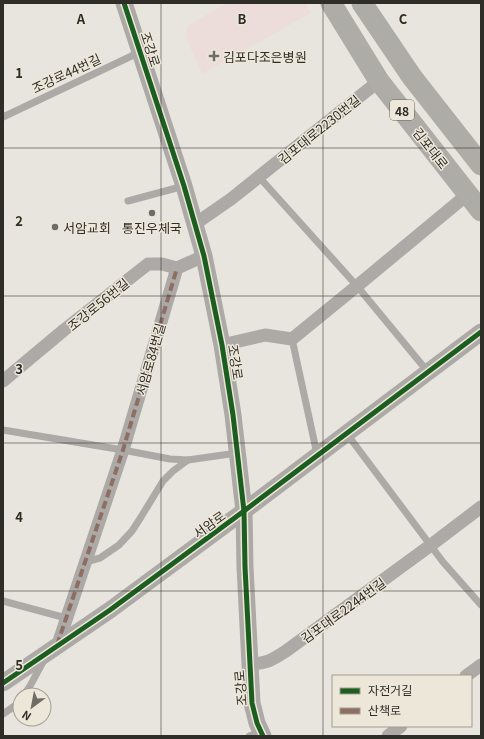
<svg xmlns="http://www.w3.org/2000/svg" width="484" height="739" viewBox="0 0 484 739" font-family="Georgia,'Noto Sans KR',serif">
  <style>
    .medical { fill: #ecdddb }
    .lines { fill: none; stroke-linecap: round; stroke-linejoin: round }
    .service { stroke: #aca9a6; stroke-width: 7 }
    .minor { stroke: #aca9a6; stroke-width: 13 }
    .tertiary { stroke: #aca9a6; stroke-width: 17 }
    .primary { stroke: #aeaca7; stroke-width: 21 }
    .quiet { stroke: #8d6e63; stroke-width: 4; stroke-dasharray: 8 4; stroke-linecap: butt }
    .cycleway-casing { stroke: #ede7d9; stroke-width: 8 }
    .cycleway { stroke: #1b5e20; stroke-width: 5 }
    .grid { fill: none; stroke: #2f2d28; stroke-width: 1; stroke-opacity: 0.55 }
    .poi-dot { fill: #706d68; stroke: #ede7d9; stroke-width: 1.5 }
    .labels { text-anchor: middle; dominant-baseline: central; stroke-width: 3; stroke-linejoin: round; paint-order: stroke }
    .shield { fill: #ede7d9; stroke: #68655d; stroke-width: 1 }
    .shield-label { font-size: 12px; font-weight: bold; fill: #2f2d28 }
    .street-label { font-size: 13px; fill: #2f2d28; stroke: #ede7d9 }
    .poi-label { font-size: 13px; fill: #2f2d28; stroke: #ede7d9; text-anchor: start }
    .grid-label { font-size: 13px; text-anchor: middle; font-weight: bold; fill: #2f2d28; stroke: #ede7d9; stroke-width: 3; stroke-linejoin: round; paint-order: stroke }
  </style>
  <rect width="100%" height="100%" fill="#e8e5de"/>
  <polygon class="medical" points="227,3 305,3 311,13 202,74 186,38 187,26"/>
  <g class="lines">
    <g class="service">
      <polyline points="3,117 140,52"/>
      <polyline points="259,177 357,286 428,372"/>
      <polyline points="128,201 184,186"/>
      <polyline points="292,339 317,454"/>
      <polyline points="3,430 123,450 170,459 188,460 237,453"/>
      <polyline points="347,434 443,562 481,605"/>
      <polyline points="85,562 100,558 119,545 132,531 141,517 163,481 173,471 188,460"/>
      <polyline points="3,601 66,618"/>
      <polyline points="24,695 30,686 44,660"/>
      <polyline points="3,714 16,705 20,700"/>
      <polyline points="249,736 261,732"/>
    </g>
    <g class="minor">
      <polyline points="195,224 231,199 379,81"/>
      <polyline points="222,345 265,335 292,339 357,286 468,194"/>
      <polyline points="3,381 64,330 148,264 162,264 177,268 204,256"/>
      <polyline points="57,647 123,450 177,268"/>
      <path d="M249 664C266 664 272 660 286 651L431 545 481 507"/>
      <polyline points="466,676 481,665"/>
      <polyline points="388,736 401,726"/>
    </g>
    <g class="tertiary">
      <polyline points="124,3 184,186 204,256 222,345 233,415 244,511 245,567 252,703 257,723 263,736"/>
      <polyline points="3,683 110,610 244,511 318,455 481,332"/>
    </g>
    <g class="primary">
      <polyline points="331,3 379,81 481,211"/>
      <polyline points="362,3 412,77 481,165"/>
    </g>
    <polyline class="quiet" points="57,645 123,450 177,268"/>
    <defs>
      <g id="cycleway">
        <polyline points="124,3 184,186 204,256 222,345 233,415 244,511 245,567 252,703 257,723 263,736"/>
        <polyline points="3,683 110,610 244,511 318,455 481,332"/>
      </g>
    </defs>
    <use href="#cycleway" class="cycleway-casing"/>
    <use href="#cycleway" class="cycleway"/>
  </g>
  <path class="grid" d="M161 3V736M323 3V736M3 148H481M3 296H481M3 443H481M3 591H481"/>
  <g class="poi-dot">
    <path d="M212 50h4v4h4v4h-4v4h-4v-4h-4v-4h4z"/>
    <circle cx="152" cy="213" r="4"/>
    <circle cx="55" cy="227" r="4"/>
  </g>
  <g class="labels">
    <rect class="shield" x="390" y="100" width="24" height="20" rx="3"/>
    <g class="shield-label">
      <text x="402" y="110">48</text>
    </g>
    <g class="street-label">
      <text transform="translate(151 49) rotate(72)">조강로</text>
      <text transform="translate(66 73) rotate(-25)">조강로44번길</text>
      <text transform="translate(319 129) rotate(-39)">김포대로2230번길</text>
      <text transform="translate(431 148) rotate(52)">김포대로</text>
      <text transform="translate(98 304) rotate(-39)">조강로56번길</text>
      <text transform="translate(150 359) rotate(-74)">서암로84번길</text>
      <text transform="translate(236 362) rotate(81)">조강로</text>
      <text transform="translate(209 524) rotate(-36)">서암로</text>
      <text transform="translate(343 610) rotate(-36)">김포대로2244번길</text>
      <text transform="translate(240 688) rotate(-95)">조강로</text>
    </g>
    <g class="poi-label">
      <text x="223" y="56">김포다조은병원</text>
      <text x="63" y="227">서암교회</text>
      <text x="152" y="227" text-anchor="middle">통진우체국</text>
    </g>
  </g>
  <g class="grid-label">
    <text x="81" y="24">A</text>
    <text x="242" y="24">B</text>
    <text x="403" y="24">C</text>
    <text x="19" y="78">1</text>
    <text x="19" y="226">2</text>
    <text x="19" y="374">3</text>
    <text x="19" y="522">4</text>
    <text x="19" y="670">5</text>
  </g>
  <rect width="484" height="739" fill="none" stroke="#2f2d28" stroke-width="8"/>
  <rect x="332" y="675" width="140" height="52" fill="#ede7d9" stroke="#a19d92"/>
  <rect x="340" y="688" width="20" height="6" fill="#1b5e20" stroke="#a19d92"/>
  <text x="368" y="695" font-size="12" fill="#2f2d28">자전거길</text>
  <rect x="340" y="708" width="20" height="6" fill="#8d6e63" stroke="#a19d92"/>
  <text x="368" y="715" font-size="12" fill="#2f2d28">산책로</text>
  <g transform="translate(32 707) rotate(212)"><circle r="19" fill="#ede7d9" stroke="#a19d92"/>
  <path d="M0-3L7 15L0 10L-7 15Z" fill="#706d68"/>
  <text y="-6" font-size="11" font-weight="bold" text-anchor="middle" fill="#2f2d28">N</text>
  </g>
</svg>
